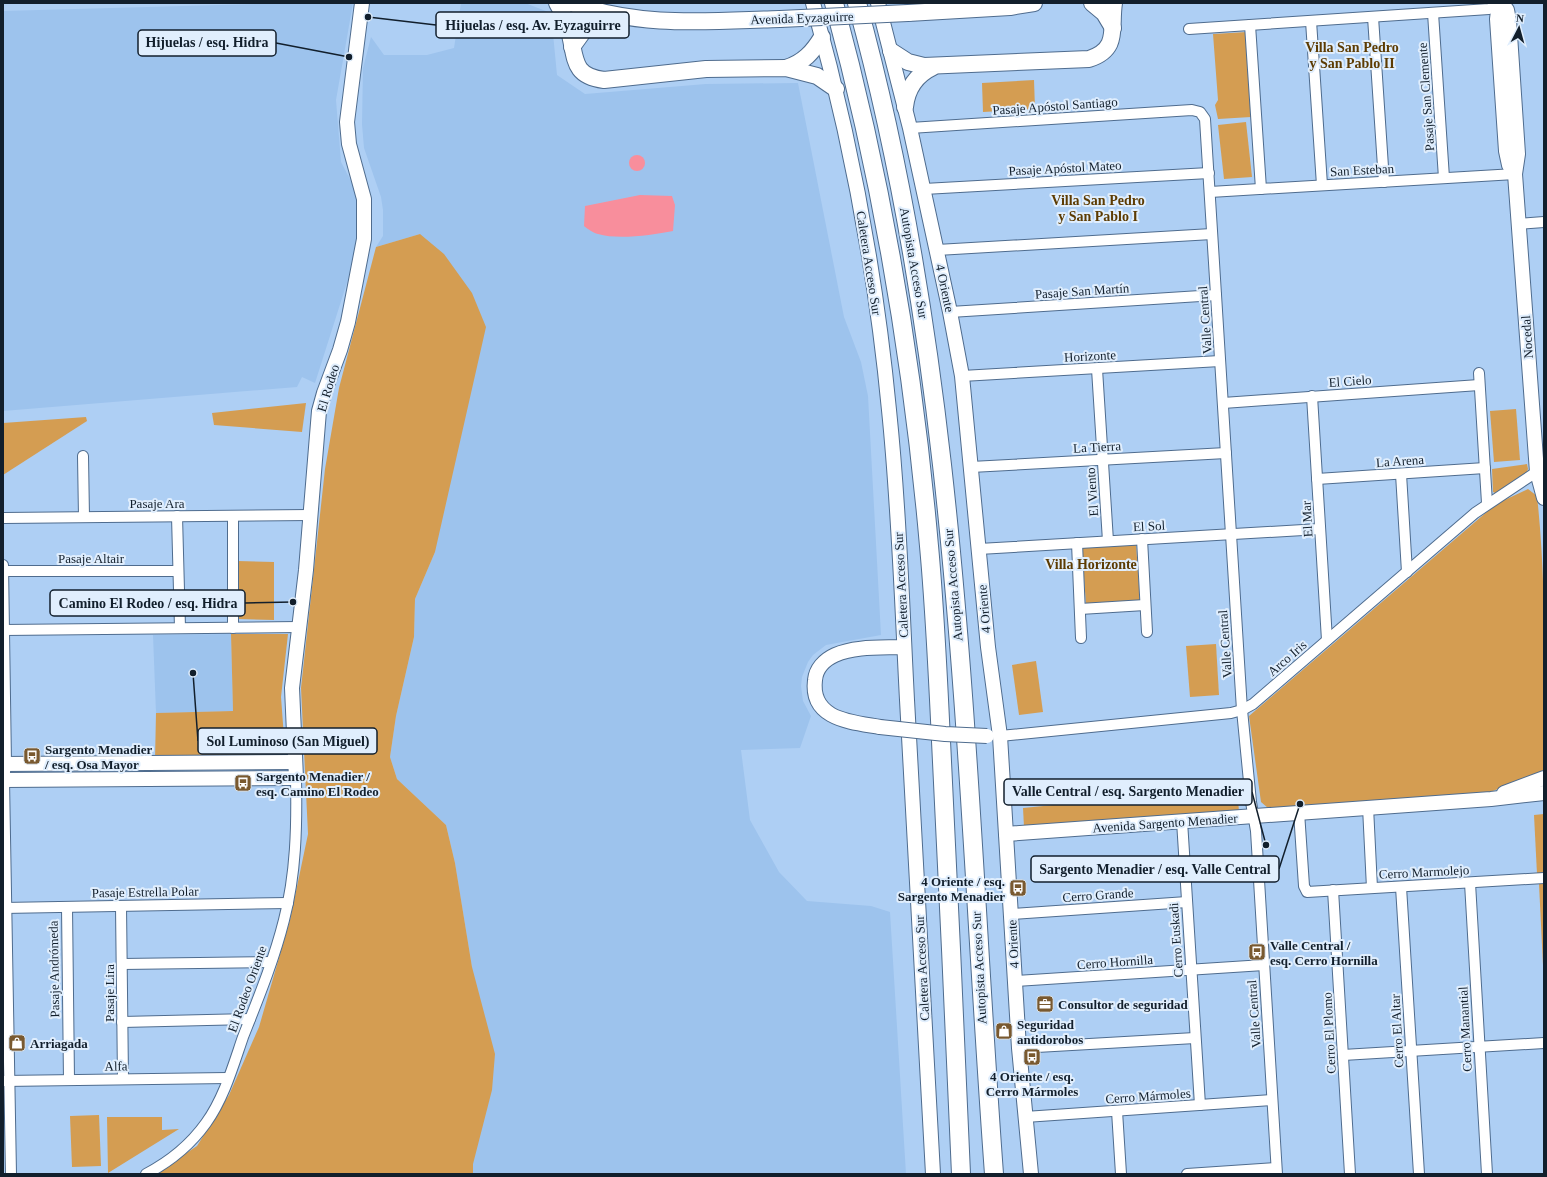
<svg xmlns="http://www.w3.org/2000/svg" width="1547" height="1177" viewBox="0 0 1547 1177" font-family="'Times New Roman',serif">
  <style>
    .built { fill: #9dc3ed }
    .green { fill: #d49d52 }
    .water { fill: #f88e9c }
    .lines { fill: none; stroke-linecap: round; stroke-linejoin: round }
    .street-casing { stroke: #4f6c8e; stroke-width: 12 }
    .secondary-casing { stroke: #4f6c8e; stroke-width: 16 }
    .primary-casing { stroke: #4f6c8e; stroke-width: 18 }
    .highway-casing { stroke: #4f6c8e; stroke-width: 20 }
    .street { stroke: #fff; stroke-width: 10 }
    .secondary { stroke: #fff; stroke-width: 14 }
    .primary { stroke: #fff; stroke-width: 16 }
    .highway { stroke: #fff; stroke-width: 18 }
    .secondary-bridge-casing { stroke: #4f6c8e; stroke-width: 16; stroke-linecap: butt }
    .primary-bridge-casing { stroke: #4f6c8e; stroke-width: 18; stroke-linecap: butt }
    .secondary-bridge { stroke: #fff; stroke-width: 14 }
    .primary-bridge { stroke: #fff; stroke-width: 16 }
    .labels { text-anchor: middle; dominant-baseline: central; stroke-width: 4; stroke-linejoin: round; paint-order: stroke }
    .street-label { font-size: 13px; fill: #121f2c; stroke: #e0eefd }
    .poi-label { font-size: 13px; font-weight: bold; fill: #121f2c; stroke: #e0eefd; text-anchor: start }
    .neighbourhood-label { font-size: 14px; font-weight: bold; fill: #5c3b02; stroke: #e0eefd }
    .leader { fill: none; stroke: #121f2c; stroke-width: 1.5 }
    .callout-dot { fill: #121f2c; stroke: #e0eefd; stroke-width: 1.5 }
    .callout { fill: #e0eefd; stroke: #121f2c; stroke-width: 1.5 }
    .callout-label { font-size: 14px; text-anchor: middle; font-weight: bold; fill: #121f2c }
  </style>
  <rect width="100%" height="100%" fill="#aecff4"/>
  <g class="built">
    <polygon points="290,3 353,3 336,100 341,162 360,198 358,248 315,383 302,377 297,387 3,411 3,11"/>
    <polygon points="461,3 525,3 551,13 557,75 585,94 706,84 798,83 844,317 861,362 868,396 881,635 826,645 813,655 808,662 802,677 801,686 803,701 811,716 800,748 741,750 750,820 779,872 807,901 871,906 890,912 906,1174 473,1174 472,967 455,863 446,825 397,779 390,757 396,716 414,637 415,599 435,552 420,234 376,247 383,236 383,210 381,197 364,148 362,124 363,68 371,37 384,55 427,55 454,48"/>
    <polygon points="231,634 233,711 156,713 153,635"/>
  </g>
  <g class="green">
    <polygon points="1247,32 1251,117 1218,119 1215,105 1218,100 1213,34"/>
    <polygon points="1034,80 1035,109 983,112 982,83"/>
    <polygon points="1246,122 1252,177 1224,179 1218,125"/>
    <polygon points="420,234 444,254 472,293 486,327 435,552 415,599 414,637 396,716 390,757 397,779 446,825 455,863 472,967 495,1054 492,1090 473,1164 473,1174 155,1174 197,1146 229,1095 259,1027 290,920 308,834 301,688 325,469 339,388 376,247"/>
    <polygon points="306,403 302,432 214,425 212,413"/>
    <polygon points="1516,409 1520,460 1494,462 1490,411"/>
    <polygon points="86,417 87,421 3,475 3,423"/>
    <polygon points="1527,464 1528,469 1526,474 1495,493 1493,492 1492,469"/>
    <path d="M1528 489 1537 496C1547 587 1544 679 1544 770L1488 793 1268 808 1261 802 1249 716 1496 504Z"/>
    <polygon points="1136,544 1140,601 1086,605 1082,548"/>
    <polygon points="237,561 274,562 274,620 237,619"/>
    <polygon points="231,634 288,634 281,697 285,751 281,757 155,760 156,713 233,711"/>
    <polygon points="1216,644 1219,695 1190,697 1186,646"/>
    <polygon points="1036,661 1043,712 1019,715 1012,665"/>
    <polygon points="1237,787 1239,812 1024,827 1023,808"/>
    <polygon points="1544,814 1544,873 1537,874 1534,815"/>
    <polygon points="1544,883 1544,986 1539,884"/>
    <polygon points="99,1115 101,1166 72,1167 70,1116"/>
    <polygon points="107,1117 162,1117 162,1130 179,1129 108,1173"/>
  </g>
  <g class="water">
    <circle cx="637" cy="163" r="8"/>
    <path d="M640 195 672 196 675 205 673 231C652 235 618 240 598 234 593 233 588 229 584 226L585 206Z"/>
  </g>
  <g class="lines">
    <defs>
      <g id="street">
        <polyline points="1433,13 1444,178"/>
        <polyline points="1373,17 1384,182"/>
        <polyline points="1311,21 1322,185"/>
        <polyline points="1250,25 1261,189"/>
        <polyline points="1189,29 1489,9 1502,3"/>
        <polyline points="910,128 1192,110 1200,112 1205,119 1242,710 1251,802 1256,831 1277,1174"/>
        <polyline points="924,189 1209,173"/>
        <polyline points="1210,192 1515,174"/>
        <polyline points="1519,224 1544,222"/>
        <polyline points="937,250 1212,234"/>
        <polyline points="950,312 1216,295"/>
        <polyline points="1097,369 1108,541"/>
        <polyline points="1479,373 1487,503"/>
        <polyline points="962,376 1220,361"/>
        <polyline points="1312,396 1327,640"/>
        <polyline points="1223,403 1479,385"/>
        <polyline points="83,456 84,517"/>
        <polyline points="971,467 1226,453"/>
        <polyline points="1401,474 1407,572"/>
        <polyline points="1317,479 1485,468"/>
        <polyline points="177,516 180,628"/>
        <polyline points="233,516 233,628"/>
        <polyline points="3,518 310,515"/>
        <polyline points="1142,539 1147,632"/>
        <polyline points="1077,543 1081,638"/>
        <polyline points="979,549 1320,529"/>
        <polyline points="3,565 6,764 4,780 11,1174"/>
        <polyline points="3,571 178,571"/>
        <polyline points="1080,609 1145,605"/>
        <polyline points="3,630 299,627"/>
        <polyline points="1000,736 1231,713 1242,710 1253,704 1475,513 1544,467"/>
        <polyline points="1368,807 1372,888"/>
        <polyline points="1299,812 1304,886 1307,892 1544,878"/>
        <polyline points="1182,821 1200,1105"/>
        <polyline points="1470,883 1487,1174"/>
        <polyline points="1401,887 1419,1174"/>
        <polyline points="1333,890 1350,1174"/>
        <polyline points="121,906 123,1079"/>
        <polyline points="67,907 69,1080"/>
        <polyline points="3,908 288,903"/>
        <polyline points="1011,914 1187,902"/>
        <polyline points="122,964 271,962"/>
        <polyline points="1015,981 1264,965"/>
        <polyline points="122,1022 250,1019"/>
        <polyline points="1019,1048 1195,1038"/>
        <polyline points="1343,1055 1544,1043"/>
        <polyline points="3,1081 228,1078"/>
        <polyline points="1117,1111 1121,1174"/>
        <polyline points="1025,1117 1272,1100"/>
        <path d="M146 1174C169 1162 191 1144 206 1123 224 1098 233 1066 243 1037 258 999 274 960 284 920 296 874 297 826 296 778"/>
        <polyline points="1187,1174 1276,1168"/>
      </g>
      <g id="secondary">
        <path d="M813 3C850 136 876 273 889 410 899 507 902 604 907 700 916 858 924 1016 933 1174"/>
        <polyline points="878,3 910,128 950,312 962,376 988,647 1000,736 1019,1048 1031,1174"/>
        <polyline points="1502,3 1507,10 1509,20 1518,154 1515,174 1537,472 1544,498"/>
        <polyline points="1502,3 1498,11 1497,19 1506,151 1509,165 1515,174"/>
        <path d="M880 727C852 722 810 720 815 680 816 669 824 660 835 655 855 646 882 648 904 647"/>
        <polyline points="3,764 295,762"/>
        <polyline points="3,780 296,778 292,688 306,570 319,411 324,393 340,350 348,322 364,239 364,199 349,144 347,122 362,3"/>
        <polyline points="1504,793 1544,778"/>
        <polyline points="1006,834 1491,799 1544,793"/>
      </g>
      <g id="primary">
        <path d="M557 3C563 13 568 24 570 35 576 60 573 76 604 80L706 69 786 68 817 76 836 89"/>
        <path d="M571 3C641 28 707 21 780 19"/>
        <polyline points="1092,3 1104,13 1113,28"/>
        <polyline points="908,13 1010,7 1034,3"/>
        <polyline points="572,47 585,29 608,14"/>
        <path d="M891 51 908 62 924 66 1089 59C1120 49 1110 28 1114 3"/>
        <path d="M786 68C803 63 813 52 822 37"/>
        <path d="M905 107C907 88 916 75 933 67"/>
      </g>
      <g id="highway">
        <path d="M834 3C882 180 913 363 929 546 935 611 938 676 941 741 949 885 954 1030 961 1174"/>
        <path d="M857 3C962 384 965 782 994 1174"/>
      </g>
    </defs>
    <use href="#street" class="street-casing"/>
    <use href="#secondary" class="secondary-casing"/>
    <use href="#primary" class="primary-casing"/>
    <use href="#highway" class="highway-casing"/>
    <use href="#street" class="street"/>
    <use href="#secondary" class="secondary"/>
    <use href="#primary" class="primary"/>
    <use href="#highway" class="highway"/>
    <defs>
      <polyline id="secondary-bridge" points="880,727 945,734 987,736"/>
      <polyline id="primary-bridge" points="780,19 908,13"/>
    </defs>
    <use href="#secondary-bridge" class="secondary-bridge-casing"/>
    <use href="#primary-bridge" class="primary-bridge-casing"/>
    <use href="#secondary-bridge" class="secondary-bridge"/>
    <use href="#primary-bridge" class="primary-bridge"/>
  </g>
  <defs>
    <symbol id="bus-square" viewBox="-11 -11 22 22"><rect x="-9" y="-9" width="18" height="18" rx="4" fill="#79592f" stroke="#e0eefd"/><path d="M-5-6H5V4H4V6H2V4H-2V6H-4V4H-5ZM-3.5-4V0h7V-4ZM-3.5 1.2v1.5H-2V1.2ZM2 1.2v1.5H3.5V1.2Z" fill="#fff"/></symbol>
    <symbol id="office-square" viewBox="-11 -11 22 22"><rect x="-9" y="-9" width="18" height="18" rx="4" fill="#79592f" stroke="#e0eefd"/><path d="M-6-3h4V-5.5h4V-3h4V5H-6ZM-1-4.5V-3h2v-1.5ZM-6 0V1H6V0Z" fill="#fff"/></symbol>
    <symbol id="shop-square" viewBox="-11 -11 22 22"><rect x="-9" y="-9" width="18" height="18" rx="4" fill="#79592f" stroke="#e0eefd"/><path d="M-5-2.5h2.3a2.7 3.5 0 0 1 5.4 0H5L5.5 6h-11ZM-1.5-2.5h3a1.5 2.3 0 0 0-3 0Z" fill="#fff"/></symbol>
  </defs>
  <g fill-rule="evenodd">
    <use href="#bus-square" x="22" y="746" width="20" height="20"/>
    <use href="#bus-square" x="233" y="773" width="20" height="20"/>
    <use href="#bus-square" x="1008" y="878" width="20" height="20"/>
    <use href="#bus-square" x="1247" y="942" width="20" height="20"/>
    <use href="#office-square" x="1035" y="994" width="20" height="20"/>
    <use href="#shop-square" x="994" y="1021" width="20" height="20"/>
    <use href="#shop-square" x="7" y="1033" width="20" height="20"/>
    <use href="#bus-square" x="1022" y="1047" width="20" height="20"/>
  </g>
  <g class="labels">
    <g class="street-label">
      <text transform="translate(802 18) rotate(-2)">Avenida Eyzaguirre</text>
      <text transform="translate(1426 97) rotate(-94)">Pasaje San Clemente</text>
      <text transform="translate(1055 106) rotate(-4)">Pasaje Apóstol Santiago</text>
      <text transform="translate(1065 168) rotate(-3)">Pasaje Apóstol Mateo</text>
      <text transform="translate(1362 170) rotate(-3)">San Esteban</text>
      <text transform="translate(869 263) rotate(81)">Caletera Acceso Sur</text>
      <text transform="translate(914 263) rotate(80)">Autopista Acceso Sur</text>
      <text transform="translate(945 288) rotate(78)">4 Oriente</text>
      <text transform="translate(1082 291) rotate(-4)">Pasaje San Martín</text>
      <text transform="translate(1205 320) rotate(-94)">Valle Central</text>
      <text transform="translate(1527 337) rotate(-94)">Nocedal</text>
      <text transform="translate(1090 356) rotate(-3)">Horizonte</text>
      <text transform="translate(1350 381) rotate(-4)">El Cielo</text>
      <text transform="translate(328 388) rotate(-73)">El Rodeo</text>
      <text transform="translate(1097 447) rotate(-3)">La Tierra</text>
      <text transform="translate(1400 461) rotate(-4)">La Arena</text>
      <text transform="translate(1092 492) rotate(-94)">El Viento</text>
      <text x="157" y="503">Pasaje Ara</text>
      <text transform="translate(1307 519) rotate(-93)">El Mar</text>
      <text transform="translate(1149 526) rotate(-3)">El Sol</text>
      <text x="91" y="558">Pasaje Altair</text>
      <text transform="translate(901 585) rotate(-93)">Caletera Acceso Sur</text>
      <text transform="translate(953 585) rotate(-95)">Autopista Acceso Sur</text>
      <text transform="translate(984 609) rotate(-95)">4 Oriente</text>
      <text transform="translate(1225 644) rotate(-94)">Valle Central</text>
      <text transform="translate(1287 658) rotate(-41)">Arco Iris</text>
      <text transform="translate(1165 823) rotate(-4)">Avenida Sargento Menadier</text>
      <text transform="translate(1424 872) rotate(-3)">Cerro Marmolejo</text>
      <text transform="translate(145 892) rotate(-1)">Pasaje Estrella Polar</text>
      <text transform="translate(1098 895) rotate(-4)">Cerro Grande</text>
      <text transform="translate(1176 940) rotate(-94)">Cerro Euskadi</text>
      <text transform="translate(1013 944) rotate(-93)">4 Oriente</text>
      <text transform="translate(1115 962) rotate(-4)">Cerro Hornilla</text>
      <text transform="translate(922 968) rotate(-93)">Caletera Acceso Sur</text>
      <text transform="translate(979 968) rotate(-93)">Autopista Acceso Sur</text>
      <text transform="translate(54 969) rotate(-91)">Pasaje Andrómeda</text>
      <text transform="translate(247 989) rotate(-70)">El Rodeo Oriente</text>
      <text transform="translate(109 993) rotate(-90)">Pasaje Lira</text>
      <text transform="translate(1254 1014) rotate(-94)">Valle Central</text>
      <text transform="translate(1465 1029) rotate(-93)">Cerro Manantial</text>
      <text transform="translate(1397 1031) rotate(-93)">Cerro El Altar</text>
      <text transform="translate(1329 1033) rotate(-93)">Cerro El Plomo</text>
      <text transform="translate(116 1066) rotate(-1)">Alfa</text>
      <text transform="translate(1148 1096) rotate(-4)">Cerro Mármoles</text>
    </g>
    <g class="poi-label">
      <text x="45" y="749">Sargento Menadier<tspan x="45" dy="15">/ esq. Osa Mayor</tspan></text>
      <text x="256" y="776">Sargento Menadier /<tspan x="256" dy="15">esq. Camino El Rodeo</tspan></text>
      <text x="1005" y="881" text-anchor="end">4 Oriente / esq.<tspan x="1005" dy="15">Sargento Menadier</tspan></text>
      <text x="1270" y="945">Valle Central /<tspan x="1270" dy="15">esq. Cerro Hornilla</tspan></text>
      <text x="1058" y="1004">Consultor de seguridad</text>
      <text x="1017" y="1024">Seguridad<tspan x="1017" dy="15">antidorobos</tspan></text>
      <text x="30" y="1043">Arriagada</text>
      <text x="1032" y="1076" text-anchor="middle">4 Oriente / esq.<tspan x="1032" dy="15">Cerro Mármoles</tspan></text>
    </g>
    <g class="neighbourhood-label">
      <text x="1352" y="47">Villa San Pedro<tspan x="1352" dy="16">y San Pablo II</tspan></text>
      <text x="1098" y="200">Villa San Pedro<tspan x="1098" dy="16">y San Pablo I</tspan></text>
      <text x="1091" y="564">Villa Horizonte</text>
    </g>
  </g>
  <path class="leader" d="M368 17L436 25M349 57L276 43M293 602L245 603M193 673L198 741M1266 845L1252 792M1300 804L1279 869"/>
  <g class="callout-dot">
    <circle cx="368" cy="17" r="4"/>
    <circle cx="349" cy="57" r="4"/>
    <circle cx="293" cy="602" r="4"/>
    <circle cx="193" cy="673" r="4"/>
    <circle cx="1266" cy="845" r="4"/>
    <circle cx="1300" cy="804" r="4"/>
  </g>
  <g class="callout">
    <rect x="436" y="12" width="193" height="26" rx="4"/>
    <rect x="138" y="30" width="138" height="26" rx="4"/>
    <rect x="50" y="590" width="195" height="26" rx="4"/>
    <rect x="198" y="728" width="179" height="26" rx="4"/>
    <rect x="1004" y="779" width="248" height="26" rx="4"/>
    <rect x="1031" y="856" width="248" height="26" rx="4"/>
  </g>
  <g class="callout-label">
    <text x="533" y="30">Hijuelas / esq. Av. Eyzaguirre</text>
    <text x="207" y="47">Hijuelas / esq. Hidra</text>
    <text x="148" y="608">Camino El Rodeo / esq. Hidra</text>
    <text x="288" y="746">Sol Luminoso (San Miguel)</text>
    <text x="1128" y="796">Valle Central / esq. Sargento Menadier</text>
    <text x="1155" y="874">Sargento Menadier / esq. Valle Central</text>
  </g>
  <rect width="1547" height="1177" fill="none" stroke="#121f2c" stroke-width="8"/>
  <g transform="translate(1519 28) rotate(6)" stroke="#e0eefd" stroke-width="3" paint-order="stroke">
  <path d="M0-3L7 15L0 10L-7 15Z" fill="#121f2c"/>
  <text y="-6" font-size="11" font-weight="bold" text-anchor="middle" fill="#121f2c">N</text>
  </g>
</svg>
